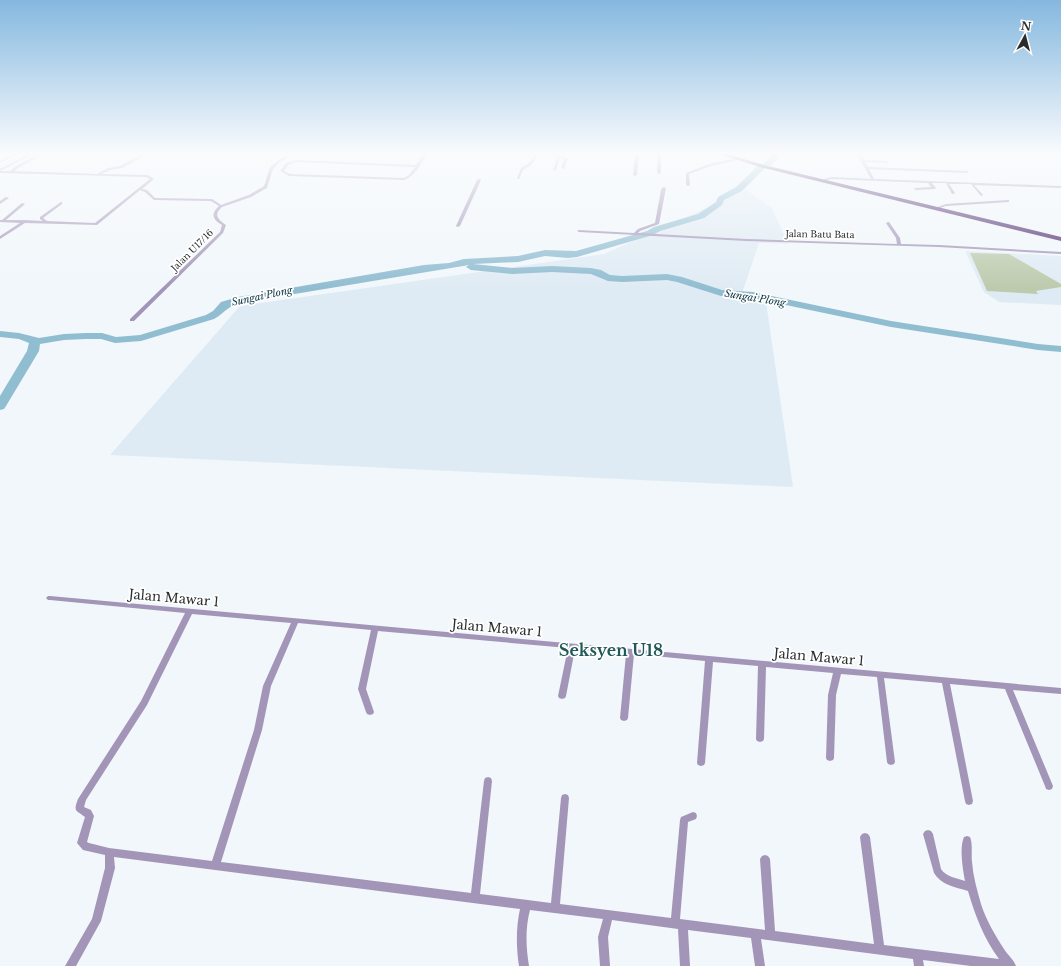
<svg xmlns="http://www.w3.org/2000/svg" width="1061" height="966" viewBox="0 0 1061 966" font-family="'Libre Baskerville',serif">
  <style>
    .built { fill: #dfebf4 }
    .green { fill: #bdcaad }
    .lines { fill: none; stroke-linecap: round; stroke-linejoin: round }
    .river { fill: #91bdd1; fill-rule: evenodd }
    .street { fill: #a395b7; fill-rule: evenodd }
    .highway { fill: #48266a; fill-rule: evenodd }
    .labels { text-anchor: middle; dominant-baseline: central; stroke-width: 3.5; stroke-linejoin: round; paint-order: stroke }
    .far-street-label { font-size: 9px; fill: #2a2c2d; stroke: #fff }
    .far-water-label { font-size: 10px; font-style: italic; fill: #0a3342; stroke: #fff }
    .near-street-label { font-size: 13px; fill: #2a2c2d; stroke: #fff }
    .near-quarter-label { font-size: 16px; font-weight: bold; fill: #1f5a59; stroke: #fff }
  </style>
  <rect width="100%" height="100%" fill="#f1f7fb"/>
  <g class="built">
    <polygon points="746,190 772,208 788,244 759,243 742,293 766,302 793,487 110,455 240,306 604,254"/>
    <polygon points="965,251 1061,256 1061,305 999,302 984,292"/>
  </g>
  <polygon class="green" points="970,253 1009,254 1061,284 1061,287 1036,291 1038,294 987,291"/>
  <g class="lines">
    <g class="river">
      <polygon points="772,154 778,154 777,160 770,166 764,166 763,164 771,157"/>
      <path d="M758 166H761L765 168 742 191 724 200 722 205 704 218 660 231 653 235 577 257 568 258 545 256 518 262 473 264 512 268 552 266 591 268 601 270 610 275 622 276 667 274 682 277 722 290 753 292 891 321 1038 344 1061 346V352L1038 350 891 327 753 298 721 296 677 282 667 280 622 282 608 281 591 274 552 272 512 274 471 270 466 267 469 265 240 303C226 307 225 313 214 319L141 341 115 343 101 339H86L64 340 40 344 39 351 6 406 4 409 0 410V396L27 351 29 343 19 339 0 337V331L19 333 39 338 64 334 86 333H102L116 337 140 335 206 315 213 311 221 302 238 297 424 265 449 263 464 259 518 256 545 250 576 251 647 231 654 227 698 214 716 202 718 197 736 187Z"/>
    </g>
    <g class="street">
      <polygon points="13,154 17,154 0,163 0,161"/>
      <polygon points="29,154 33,154 0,171 0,169"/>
      <path d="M39 154H43L18 168 14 171 97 174 108 168 120 166 143 154H146V155L122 168 110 170 101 174 148 175 154 179 142 189 147 190 155 198 212 199 221 205 249 195 264 186C266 181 267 175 269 170 272 163 287 153 294 154L280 162 273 169 267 188 251 197 222 207C213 215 218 219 226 225L223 233 134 321H130V319L220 232 222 225C213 220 210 214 219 206L211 201 154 200 145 192 140 190 97 225 25 223 0 239V236L20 223 0 222V220H2L22 203 25 204 6 220H25L43 221 40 219V217L61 202H62V204L43 218 47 221 95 223 150 179 146 177 0 173V171H10L16 166Z"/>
      <path d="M420 154H423L426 156C420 165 415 176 404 180L289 176 280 171 286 163 296 160 416 165 422 156ZM296 162 415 167 409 175 404 178 290 174 284 171 288 165Z"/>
      <polygon points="536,154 539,154 531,165 523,170 519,179 517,179 521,168 529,163"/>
      <polygon points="558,154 560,154 560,156 568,158 564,169 561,168 564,159 560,157 556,170 553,171"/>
      <polygon points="637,154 641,154 639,155 637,175 635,176 633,175 635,155"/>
      <polygon points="658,154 661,154 661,173 659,174 657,173"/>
      <polygon points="857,154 860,154 864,160 887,161 889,162 887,163 865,162 868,167 967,171 969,172 967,173 869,169 874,179 1061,186 1061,188 974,185 983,195 981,196 971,184 949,184 955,193 953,194 952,194 946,183 932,183 936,188 935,189 916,190 914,189 915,188 931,187 928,183 832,179 824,181 824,179 832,177 871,179"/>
      <polygon points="737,158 738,158 738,160 711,166 689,174 690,185 688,186 686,185 686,173 709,164"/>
      <polygon points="479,179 481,180 460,226 457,227 456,226 477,180"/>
      <polygon points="663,187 666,188 659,224 640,231 638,233 746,239 897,244 896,238 886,223 888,222 889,222 900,238 901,244 939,245 1061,252 1061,254 939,247 746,241 579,232 577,231 579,230 634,233 638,229 655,223 661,190"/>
      <polygon points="6,197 9,198 0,204 0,201"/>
      <polygon points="1008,200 1009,200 1009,202 946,206 937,209 935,208 946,204"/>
      <path d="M48 596H50L1061 688V694L1013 690 1053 786 1052 789 1049 790 1046 789 1045 786 1005 689 950 684 973 801 972 804 969 805 966 804 965 801 942 683 884 678 895 762 894 764 891 765 888 764 887 762 877 677 841 674 836 695 834 758 833 760 830 761 827 760 826 758 828 695 833 673 766 667 764 739 763 741 760 742 757 741 756 739 758 666 713 662 705 763 704 765 701 766 698 765 697 763 705 661 634 654 628 718 627 720 624 721 621 720 620 718 626 654 575 649 566 696 565 698 562 699 559 698 558 696 568 648 378 631 366 689 374 712 373 714 370 715 367 714 366 712 358 689 371 630 298 623 271 686 262 730 221 862 471 893 484 781 485 778 488 777 491 778 492 781 480 894 551 903 561 798 562 795 565 794 568 795 569 798 560 904 671 918 680 820 681 817 693 812 696 813 697 816 696 819 688 822 680 919 765 930 760 859 762 856 765 855 768 856 770 859 775 931 874 944 860 837 862 834 865 833 868 834 870 837 884 945 999 959C984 939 975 915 968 891 955 887 941 885 934 873L923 834 925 831 928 830 931 831 933 834 941 869C946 877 957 878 965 881 963 870 959 848 964 837L967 836 970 837C973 844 971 854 972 862 973 876 977 890 981 904 986 920 995 935 1004 949 1007 954 1014 960 1016 966H971L923 960 924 966H914L913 959 761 939 765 966H755L751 938 688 930 690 966H680L678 929 612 920 608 937 610 966H600L598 937 603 919 530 910C525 929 526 947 529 966H519C516 946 516 928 520 909L114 857 115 868 101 921 76 966H65L92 919 105 868V855L83 850 77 843 85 817C76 810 73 812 78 799L141 701 185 613 50 600H48L46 598ZM192 614 291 623 263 686 254 730 212 861 109 848 89 843 87 842 94 816 91 810 84 807 86 800 147 705Z"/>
    </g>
    <polygon class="highway" points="719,154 727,154 764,165 1061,237 1061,241 760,167"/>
  </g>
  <linearGradient id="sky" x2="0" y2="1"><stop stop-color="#85b8df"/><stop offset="0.53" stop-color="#f9fbfd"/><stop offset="1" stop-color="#f9fbfd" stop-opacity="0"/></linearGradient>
  <rect width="1061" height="289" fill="url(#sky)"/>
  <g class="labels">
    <g class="far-street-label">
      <text transform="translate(820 234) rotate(1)">Jalan Batu Bata</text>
      <text transform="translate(192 250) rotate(-45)">Jalan U17/16</text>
    </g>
    <g class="far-water-label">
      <text transform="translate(262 296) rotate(-12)">Sungai Plong</text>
      <text transform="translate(755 298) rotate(9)">Sungai Plong</text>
    </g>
    <g class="near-street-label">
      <text transform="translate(174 598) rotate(5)">Jalan Mawar 1</text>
      <text transform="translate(497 628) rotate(5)">Jalan Mawar 1</text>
      <text transform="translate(819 657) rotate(5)">Jalan Mawar 1</text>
    </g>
    <g class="near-quarter-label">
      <text x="611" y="650">Seksyen U18</text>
    </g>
  </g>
  <g transform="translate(1025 36) rotate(7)" stroke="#ffffff" stroke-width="3" paint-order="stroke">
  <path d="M0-3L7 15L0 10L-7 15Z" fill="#2a2c2d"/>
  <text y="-6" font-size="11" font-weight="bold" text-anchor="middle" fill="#2a2c2d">N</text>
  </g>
</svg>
